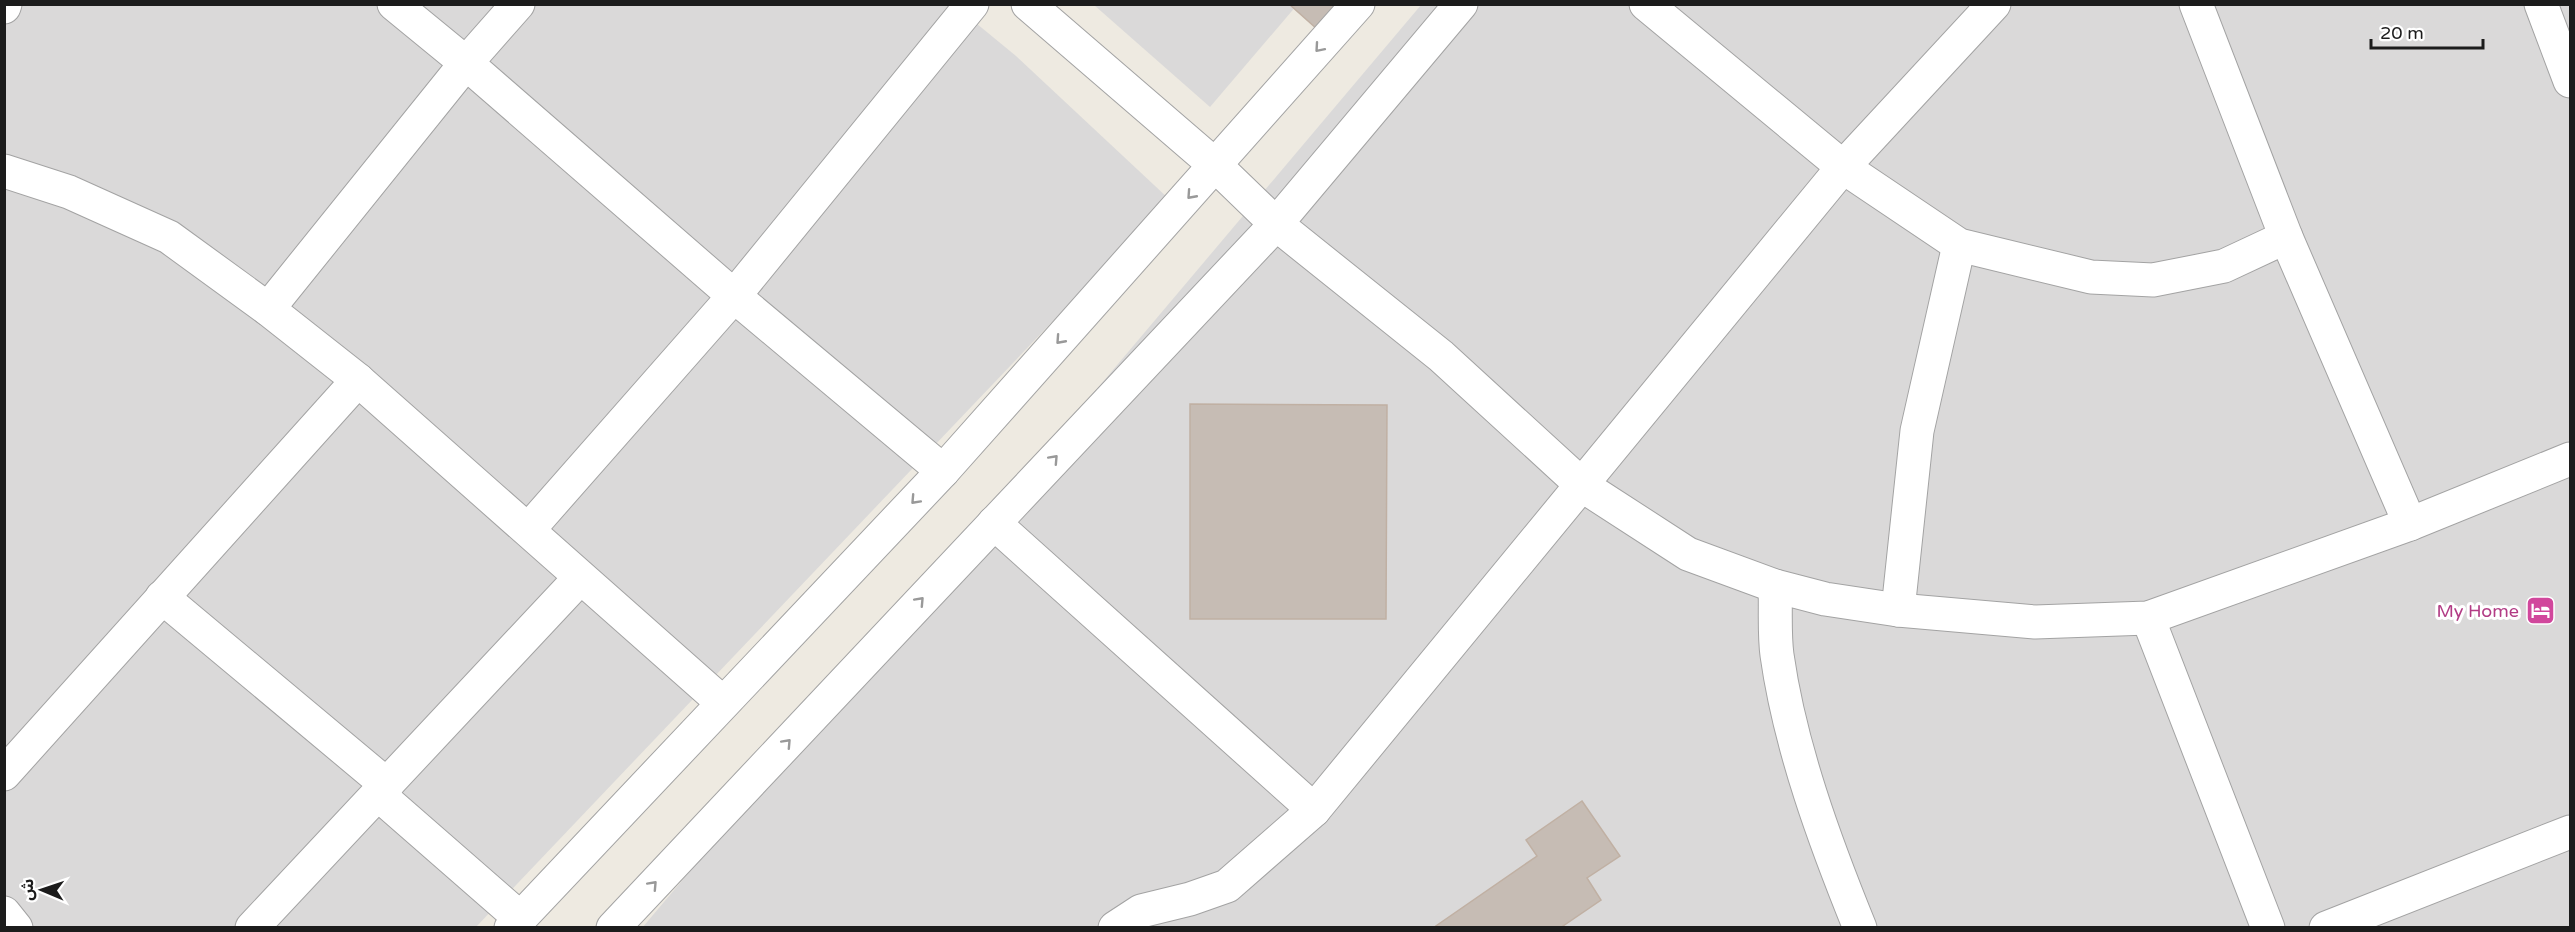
<svg xmlns="http://www.w3.org/2000/svg" width="2575" height="932" viewBox="0 0 2575 932" font-family="'Varela Round','Noto Sans Arabic',sans-serif">
  <style>
    .residential { fill: #dad9d9 }
    .building { fill: #c6bcb4; stroke: #c0b0a3; stroke-width: 1.5 }
    .lines { fill: none; stroke-linecap: round; stroke-linejoin: round }
    .minor-casing { stroke: #a3a3a3; stroke-width: 35 }
    .minor { stroke: #fff; stroke-width: 33 }
    .oneway { stroke: #999 }
    .labels { text-anchor: middle; dominant-baseline: central; stroke-width: 6; stroke-linejoin: round; paint-order: stroke }
    .hotel-label { font-size: 18px; fill: #b23c85; stroke: #fff; text-anchor: end }
  </style>
  <rect width="100%" height="100%" fill="#eeeae1"/>
  <g class="residential">
    <polygon points="5,5 954,5 1016,56 1169,199 476,927 5,928"/>
    <polygon points="1094,5 1297,5 1210,107"/>
    <polygon points="1421,5 2570,5 2570,927 642,928"/>
  </g>
  <g class="building">
    <polygon points="1289,4 1375,4 1336,46"/>
    <polygon points="1190,404 1387,405 1386,619 1190,619"/>
    <polygon points="1582,801 1620,856 1587,878 1601,900 1560,928 1433,928 1537,856 1526,840"/>
  </g>
  <g class="lines">
    <defs>
      <g id="minor">
        <polyline points="394,4 466,63 734,296 943,471"/>
        <polyline points="1028,4 1216,166 1276,224 1441,356 1583,486 1688,554 1775,586 1825,599 1898,610 2035,622 2148,618 2410,524 2570,459"/>
        <polyline points="1646,4 1843,167 1959,245 2091,277 2153,280 2224,266 2286,237"/>
        <polyline points="2196,4 2286,237 2410,524"/>
        <polyline points="2541,4 2570,81"/>
        <polyline points="4,7 5,4"/>
        <polyline points="4,171 69,192 169,237 268,309 358,380 723,703"/>
        <polyline points="268,309 466,63 518,4"/>
        <polyline points="994,523 1314,810"/>
        <polyline points="529,529 734,296 972,4"/>
        <path d="M1775 586C1776 609 1774 633 1777 655 1790 747 1825 842 1860 928"/>
        <polyline points="162,597 387,785"/>
        <polyline points="1898,610 1917,431 1959,245"/>
        <polyline points="2148,618 2268,928"/>
        <polyline points="4,774 358,380"/>
        <polyline points="378,794 520,918"/>
        <polyline points="4,913 16,928"/>
        <polyline points="252,928 580,578"/>
        <polyline points="511,928 943,471 1358,4"/>
        <polyline points="613,928 1276,224 1461,4"/>
        <polyline points="1115,928 1141,911 1190,899 1227,886 1314,810 1843,167 1994,4"/>
        <polyline points="2326,928 2570,832"/>
      </g>
    </defs>
    <use href="#minor" class="minor-casing"/>
    <use href="#minor" class="minor"/>
  </g>
  <defs><path id="oneway-chevron" d="M-2-3.5L2.5 0L-2 3.5" fill="none" stroke-width="1.6" stroke-linecap="round" stroke-linejoin="round" transform="scale(1.5)"/></defs>
  <g class="oneway">
    <use href="#oneway-chevron" transform="translate(1319 48) rotate(131)"/>
    <use href="#oneway-chevron" transform="translate(1191 195) rotate(132)"/>
    <use href="#oneway-chevron" transform="translate(1060 340) rotate(132)"/>
    <use href="#oneway-chevron" transform="translate(1054 459) rotate(-47)"/>
    <use href="#oneway-chevron" transform="translate(915 500) rotate(133)"/>
    <use href="#oneway-chevron" transform="translate(920 601) rotate(-47)"/>
    <use href="#oneway-chevron" transform="translate(787 743) rotate(-47)"/>
    <use href="#oneway-chevron" transform="translate(653 885) rotate(-47)"/>
  </g>
  <defs>
    <symbol id="hotel-square" viewBox="-11 -11 22 22"><rect x="-9" y="-9" width="18" height="18" rx="4" fill="#d1479c" stroke="#fff"/><path d="M-6-4.5h1.5V1H6V5H4.5V3h-9V5H-6ZM-4 0a1.8 1.8 0 1 1 3.6 0ZM.5 0V-2.5h3Q6-2.5 6 0Z" fill="#fff"/></symbol>
  </defs>
  <g fill-rule="evenodd">
    <use href="#hotel-square" x="2524" y="594" width="33" height="33"/>
  </g>
  <g class="labels">
    <g class="hotel-label">
      <text x="2519" y="611">My Home</text>
    </g>
  </g>
  <rect width="2575" height="932" fill="none" stroke="#1c1c1c" stroke-width="12"/>
  <g transform="translate(42 890) rotate(272)" stroke="#ffffff" stroke-width="4.5" paint-order="stroke">
  <path d="M0-4.5L10 22L0 15L-10 22Z" fill="#1c1c1c"/>
  <text y="-9" font-size="16" font-weight="bold" text-anchor="middle" fill="#1c1c1c">ش</text>
  </g>
  <path d="M2371 39v9h112v-9" fill="none" stroke="#1c1c1c" stroke-width="3"/>
  <text x="2380" y="39" font-size="18" fill="#1c1c1c" stroke="#ffffff" stroke-width="4.5" paint-order="stroke">20 m</text>
</svg>
